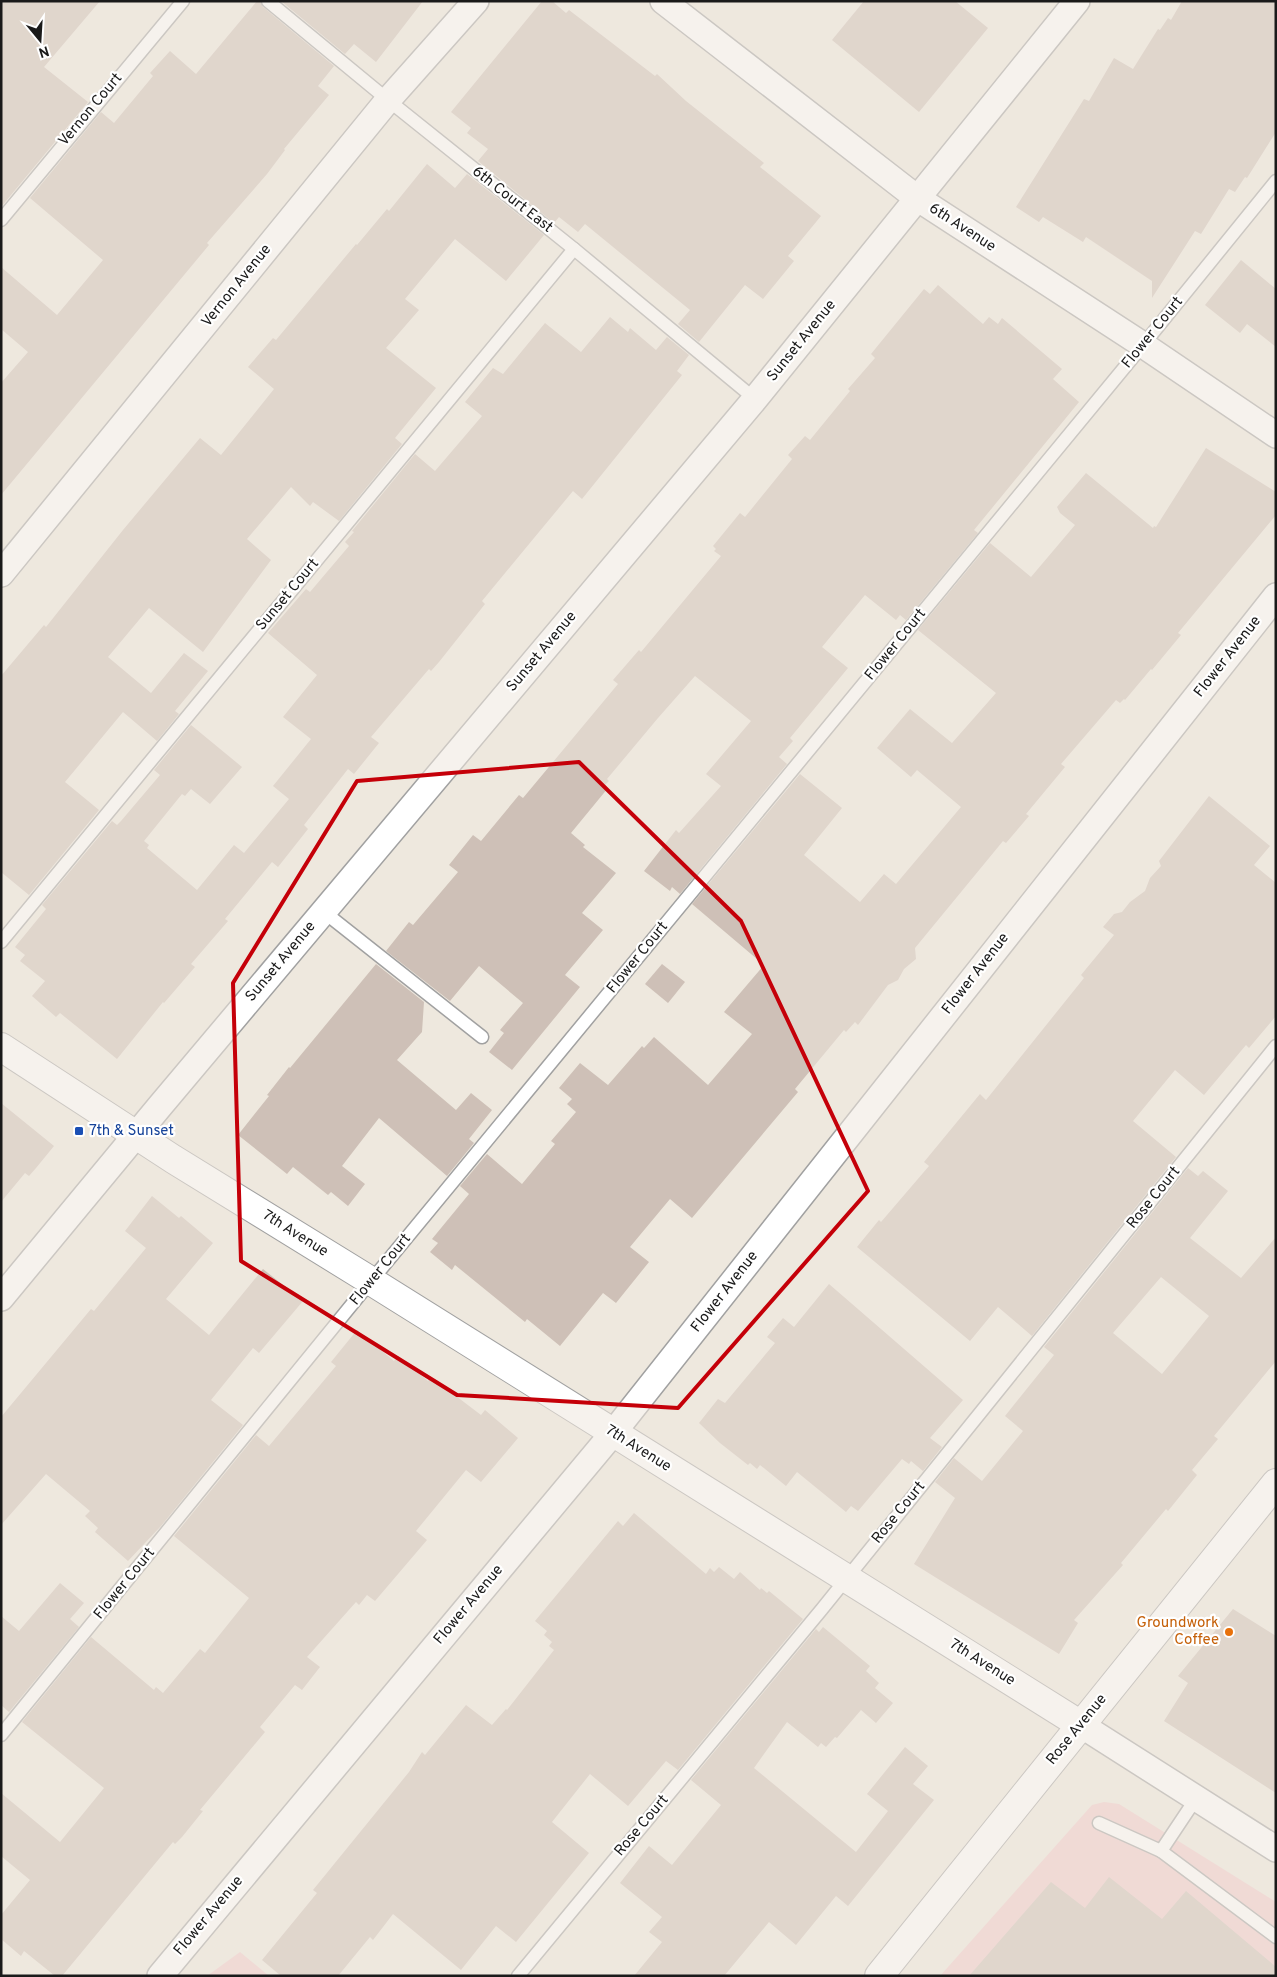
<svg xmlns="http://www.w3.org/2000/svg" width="1277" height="1977" viewBox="0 0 1277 1977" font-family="Overpass,sans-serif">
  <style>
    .commercial { fill: #f1cacb }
    .building { fill: #cec0b7; fill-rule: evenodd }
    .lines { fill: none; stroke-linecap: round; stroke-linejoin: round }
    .service-casing { stroke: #a1a1a1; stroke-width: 15 }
    .minor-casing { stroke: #a1a1a1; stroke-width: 28 }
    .tertiary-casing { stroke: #a1a1a1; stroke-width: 30 }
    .service { stroke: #fff; stroke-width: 12 }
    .minor { stroke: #fff; stroke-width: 25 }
    .tertiary { stroke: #fff; stroke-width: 28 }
    .marked { fill: none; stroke: #c50009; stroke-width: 4; stroke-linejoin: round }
    .transit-dot { fill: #1a4fb4; stroke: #fff; stroke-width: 2 }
    .food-dot { fill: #e8710a; stroke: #fff; stroke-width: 2 }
    .labels { text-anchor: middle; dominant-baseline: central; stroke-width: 4.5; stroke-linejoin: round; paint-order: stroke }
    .street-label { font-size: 15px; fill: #1a1a1a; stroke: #fff }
    .transit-label { font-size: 15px; fill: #164399; stroke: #fff; text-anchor: start }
    .food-label { font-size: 15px; fill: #c56008; stroke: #fff; text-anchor: end }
  </style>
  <rect width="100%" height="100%" fill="#eee8de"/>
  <g class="commercial">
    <polygon points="1104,1802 1119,1804 1276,1902 1276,1976 940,1976 1092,1805"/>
    <polygon points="240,1952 269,1976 207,1976"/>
  </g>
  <g class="building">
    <polygon points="1,1 100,1 44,67 88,102 1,207"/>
    <polygon points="257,1 260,1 263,7 334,66 318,86 329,95 284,149 285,150 267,174 207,243 209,245 1,495 1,383 28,352 1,329 1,267 57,315 103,260 30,198 101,112 114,123 153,76 150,73 170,51 196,74"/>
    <polygon points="281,1 423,1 376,62 354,44 345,54"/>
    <polygon points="542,1 552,1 566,13 569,10 655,76 657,74 686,101 764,163 760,167 821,216 788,256 794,261 763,299 745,285 699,342 678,324 690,310 585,224 578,232 559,217 554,223 478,161 488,149 467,133 471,128 451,112"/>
    <polygon points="864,1 955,1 988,28 919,112 832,40"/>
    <polygon points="1182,1 1276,1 1276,132 1247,178 1245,177 1235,192 1229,189 1201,234 1195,231 1152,298 1152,281 1086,237 1083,242 1043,217 1039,222 1016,207 1084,99 1089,101 1114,58 1133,69 1158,29 1160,30 1168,18 1171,20"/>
    <polygon points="427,164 455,188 467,174 544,235 506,281 455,239 405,299 419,310 386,348 436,388 395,438 402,444 339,521 313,502 310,506 291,487 247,539 271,560 203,652 149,608 108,657 151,693 184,653 208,671 175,711 179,714 157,741 123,712 65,782 99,810 29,895 1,872 1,676 44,625 46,627 123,530 200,438 221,455 274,389 248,367 273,338 276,340 356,244 357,245 387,209 389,211"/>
    <polygon points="1241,260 1276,289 1276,347 1247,324 1240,333 1205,305"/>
    <polygon points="938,285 983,324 989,317 998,324 1002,318 1062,369 1053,379 1079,402 974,530 978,533 906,620 900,615 896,620 865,595 822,647 848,668 790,738 793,741 779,757 787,764 680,894 672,887 670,891 644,871 676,830 679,833 721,786 706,774 751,721 695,676 658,718 607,779 609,781 605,785 608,788 571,833 585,845 583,847 616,873 582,913 603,930 565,975 580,987 512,1070 489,1052 504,1033 500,1030 523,1003 479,966 450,1001 386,951 409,922 413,925 458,872 449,865 473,835 481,841 519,795 523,798 618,684 613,680 639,650 641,652 721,556 714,551 716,549 713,546 740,513 745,517 792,459 788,455 805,436 810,440 850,391 848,389 875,358 871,354 924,289 930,294"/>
    <polygon points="610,317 628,332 630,328 656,350 667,337 689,355 677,371 682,375 582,499 573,491 534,538 482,601 485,604 439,662 431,671 429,669 371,737 379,743 354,774 348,769 304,825 308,829 278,867 272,862 225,919 228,921 191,964 195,967 164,1003 163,1002 117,1059 60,1013 56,1017 32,996 45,981 20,961 25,955 15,947 46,909 42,905 112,821 117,825 121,821 160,775 154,770 191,725 242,767 210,804 191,789 185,796 182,794 144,841 149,845 147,848 197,890 234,845 244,853 289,799 273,786 311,739 283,717 317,675 268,633 306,589 310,592 349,546 345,542 354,532 352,531 415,454 435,471 482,416 465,402 493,368 503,374 545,323 581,352"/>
    <polygon points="1206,448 1276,492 1276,515 1178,633 1181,635 1152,670 1151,669 1125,700 1124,699 1120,703 1116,700 1061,764 1065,767 1026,814 1029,816 1006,843 1003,841 915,948 916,959 904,969 898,980 888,985 858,1025 855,1022 846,1032 844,1030 795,1089 798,1092 692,1218 670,1199 630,1247 649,1262 616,1303 603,1293 560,1346 527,1319 525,1322 455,1265 452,1270 430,1252 438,1243 432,1239 469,1194 460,1186 487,1154 522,1184 555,1144 551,1141 576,1112 567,1104 572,1099 559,1088 580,1063 608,1085 642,1046 644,1048 654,1037 708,1085 752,1034 724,1012 764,965 692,904 800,774 842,808 804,855 860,902 884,874 896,884 961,807 917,770 911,777 877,748 910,709 952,743 996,693 918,630 990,543 1031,577 1075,525 1060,513 1057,507 1086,473 1153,528 1154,526 1156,527"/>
    <polygon points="1209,796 1270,846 1254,865 1276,883 1276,1016 1249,1048 1246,1045 1204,1095 1175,1070 1133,1121 1176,1157 1032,1336 998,1307 970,1341 857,1247 879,1220 881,1222 929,1166 924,1162 980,1094 986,1100 1084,978 1081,975 1114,935 1103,927 1114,914 1122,912 1130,902 1145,891 1150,878 1161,866 1159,861"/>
    <polygon points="376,964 424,1002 422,1032 397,1060 456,1110 471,1093 492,1110 469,1139 474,1143 447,1176 379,1118 342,1166 365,1184 348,1206 331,1192 328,1195 293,1167 287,1174 238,1135 269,1096 267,1095 289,1067 290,1068"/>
    <polygon points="662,964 685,982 668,1003 645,984"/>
    <polygon points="1,1103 54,1146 36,1168 29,1176 25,1173 1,1202"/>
    <path d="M1188 1168 1198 1176 1203 1171 1228 1191 1190 1238 1241 1278 1276 1237V1361L1214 1436 1218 1439 1192 1470 1197 1475 1168 1511 1166 1509 1121 1563 1123 1565 1074 1620 1078 1623 1059 1654 914 1564 955 1498 935 1482 954 1458 982 1481 1023 1431 1005 1416 1054 1355 1044 1347ZM1161 1277 1209 1316 1162 1374 1113 1333Z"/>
    <polygon points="152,1196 179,1218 181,1216 213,1243 166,1299 209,1335 263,1269 303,1301 259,1353 253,1348 211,1400 243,1425 161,1526 128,1561 95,1532 98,1528 85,1516 90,1511 46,1474 1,1525 1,1417 91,1309 94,1311 146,1248 125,1231"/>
    <polygon points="829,1284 963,1400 930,1438 942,1447 923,1471 911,1461 909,1464 902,1459 858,1511 851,1506 846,1512 797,1472 786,1486 760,1465 757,1469 750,1463 748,1465 720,1443 699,1423 718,1399 725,1403 775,1343 767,1337 783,1318 794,1327"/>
    <polygon points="357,1330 394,1361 398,1356 428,1381 431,1377 481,1415 485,1410 518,1438 481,1482 466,1470 416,1531 427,1540 375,1601 367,1595 359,1605 356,1602 307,1657 320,1667 302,1690 295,1685 260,1727 265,1732 200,1810 203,1811 182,1837 175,1844 173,1842 62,1976 55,1976 24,1951 21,1956 1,1939 1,1915 30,1880 1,1856 1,1793 60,1842 104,1788 22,1722 91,1637 154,1690 156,1687 163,1693 200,1649 205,1653 249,1598 174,1536 256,1435 269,1446 336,1366 331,1362"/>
    <polygon points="634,1513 706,1574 710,1568 714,1572 719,1567 734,1579 740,1572 760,1590 761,1588 767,1593 769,1591 803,1619 678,1770 666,1761 628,1806 590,1774 552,1822 589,1853 516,1942 496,1926 461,1970 393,1914 373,1940 370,1937 338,1976 281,1976 262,1960 317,1893 313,1890 409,1772 422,1752 425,1755 466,1705 492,1725 506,1709 507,1710 554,1650 549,1646 552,1642 544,1635 547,1631 535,1621 618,1521 623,1526"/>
    <polygon points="60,1583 84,1603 70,1619 79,1627 9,1712 1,1705 1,1616 19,1631"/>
    <polygon points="1233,1609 1276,1636 1276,1793 1164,1721 1188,1683 1178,1676"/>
    <polygon points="823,1627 870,1666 866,1671 879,1683 875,1688 893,1703 876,1723 861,1710 837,1738 835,1737 826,1747 821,1743 818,1747 787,1722 754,1768 856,1852 888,1811 867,1794 905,1747 928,1766 913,1784 934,1800 848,1906 836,1896 796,1945 769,1922 724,1976 634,1976 662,1942 649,1932 662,1917 620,1883 649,1846 672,1865 721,1805 691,1780 816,1629 819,1632"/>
    <polygon points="1109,1877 1162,1919 1186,1891 1276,1967 1276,1976 969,1976 1051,1882 1085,1908"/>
  </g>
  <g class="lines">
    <defs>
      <g id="service">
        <polyline points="268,1 388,100 574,249 755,399"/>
        <polyline points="1,220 183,1"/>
        <polyline points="324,912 482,1037"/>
        <polyline points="1,942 574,249"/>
        <polyline points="1,1735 371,1281 1143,345 1276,181"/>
        <polyline points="1197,1797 1161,1851 1276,1937"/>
        <polyline points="1099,1823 1161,1851"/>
        <polyline points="518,1976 822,1609 1276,1046"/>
      </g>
      <g id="minor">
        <polyline points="663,1 917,198 1143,345 1276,435"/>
        <polyline points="1,574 388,100 476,1"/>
        <polyline points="1,1298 160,1106 755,399 1077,1"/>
        <polyline points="1081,1725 1276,1849"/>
        <polyline points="160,1976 613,1433 1276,596"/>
      </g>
      <g id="tertiary">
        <polyline points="1,1047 173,1159 371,1281 1081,1725"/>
        <polyline points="879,1976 1276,1483"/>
      </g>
    </defs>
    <use href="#service" class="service-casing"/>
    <use href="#minor" class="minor-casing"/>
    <use href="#tertiary" class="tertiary-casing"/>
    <use href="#service" class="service"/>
    <use href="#minor" class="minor"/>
    <use href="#tertiary" class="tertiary"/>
  </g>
  <path d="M0 0H1277V1977H0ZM579 762 741 921 868 1191 678 1408 457 1395 241 1261 233 983 357 781Z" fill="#eee8de" fill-opacity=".55" fill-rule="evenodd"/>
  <path class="marked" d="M579 762 741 921 868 1191 678 1408 457 1395 241 1261 233 983 357 781Z"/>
  <rect class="transit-dot" x="74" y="1126" width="10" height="10" rx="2.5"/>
  <circle class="food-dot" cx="1229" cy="1632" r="5"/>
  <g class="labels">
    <g class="street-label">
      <text transform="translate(91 110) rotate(-50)">Vernon Court</text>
      <text transform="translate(512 200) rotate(38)">6th Court East</text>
      <text transform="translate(962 228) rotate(33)">6th Avenue</text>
      <text transform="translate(237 286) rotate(-51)">Vernon Avenue</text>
      <text transform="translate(1153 333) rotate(-51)">Flower Court</text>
      <text transform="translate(802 341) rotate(-51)">Sunset Avenue</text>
      <text transform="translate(288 595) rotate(-50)">Sunset Court</text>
      <text transform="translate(896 645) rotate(-51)">Flower Court</text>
      <text transform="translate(542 652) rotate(-50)">Sunset Avenue</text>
      <text transform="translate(1228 657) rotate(-52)">Flower Avenue</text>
      <text transform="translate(638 958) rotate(-51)">Flower Court</text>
      <text transform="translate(281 962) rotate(-50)">Sunset Avenue</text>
      <text transform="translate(976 974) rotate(-52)">Flower Avenue</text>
      <text transform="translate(1154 1198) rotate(-51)">Rose Court</text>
      <text transform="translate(295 1234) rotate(32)">7th Avenue</text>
      <text transform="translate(381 1270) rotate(-51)">Flower Court</text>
      <text transform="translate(725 1292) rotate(-52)">Flower Avenue</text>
      <text transform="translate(638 1449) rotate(32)">7th Avenue</text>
      <text transform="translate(899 1513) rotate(-51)">Rose Court</text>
      <text transform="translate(125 1584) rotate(-51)">Flower Court</text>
      <text transform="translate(469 1605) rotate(-50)">Flower Avenue</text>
      <text transform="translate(982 1663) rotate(32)">7th Avenue</text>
      <text transform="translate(1077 1730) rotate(-51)">Rose Avenue</text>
      <text transform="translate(642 1826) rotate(-50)">Rose Court</text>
      <text transform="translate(209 1916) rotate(-50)">Flower Avenue</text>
    </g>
    <g class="transit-label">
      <text x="89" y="1131">7th &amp; Sunset</text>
    </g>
    <g class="food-label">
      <text x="1219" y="1623">Groundwork<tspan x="1219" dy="17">Coffee</tspan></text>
    </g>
  </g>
  <rect width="1277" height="1977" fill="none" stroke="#1a1a1a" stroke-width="5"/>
  <g transform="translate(40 40) rotate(162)" stroke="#ffffff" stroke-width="4" paint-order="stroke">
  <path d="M0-4L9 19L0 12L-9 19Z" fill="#1a1a1a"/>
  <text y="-8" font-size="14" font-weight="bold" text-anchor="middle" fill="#1a1a1a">N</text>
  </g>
</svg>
